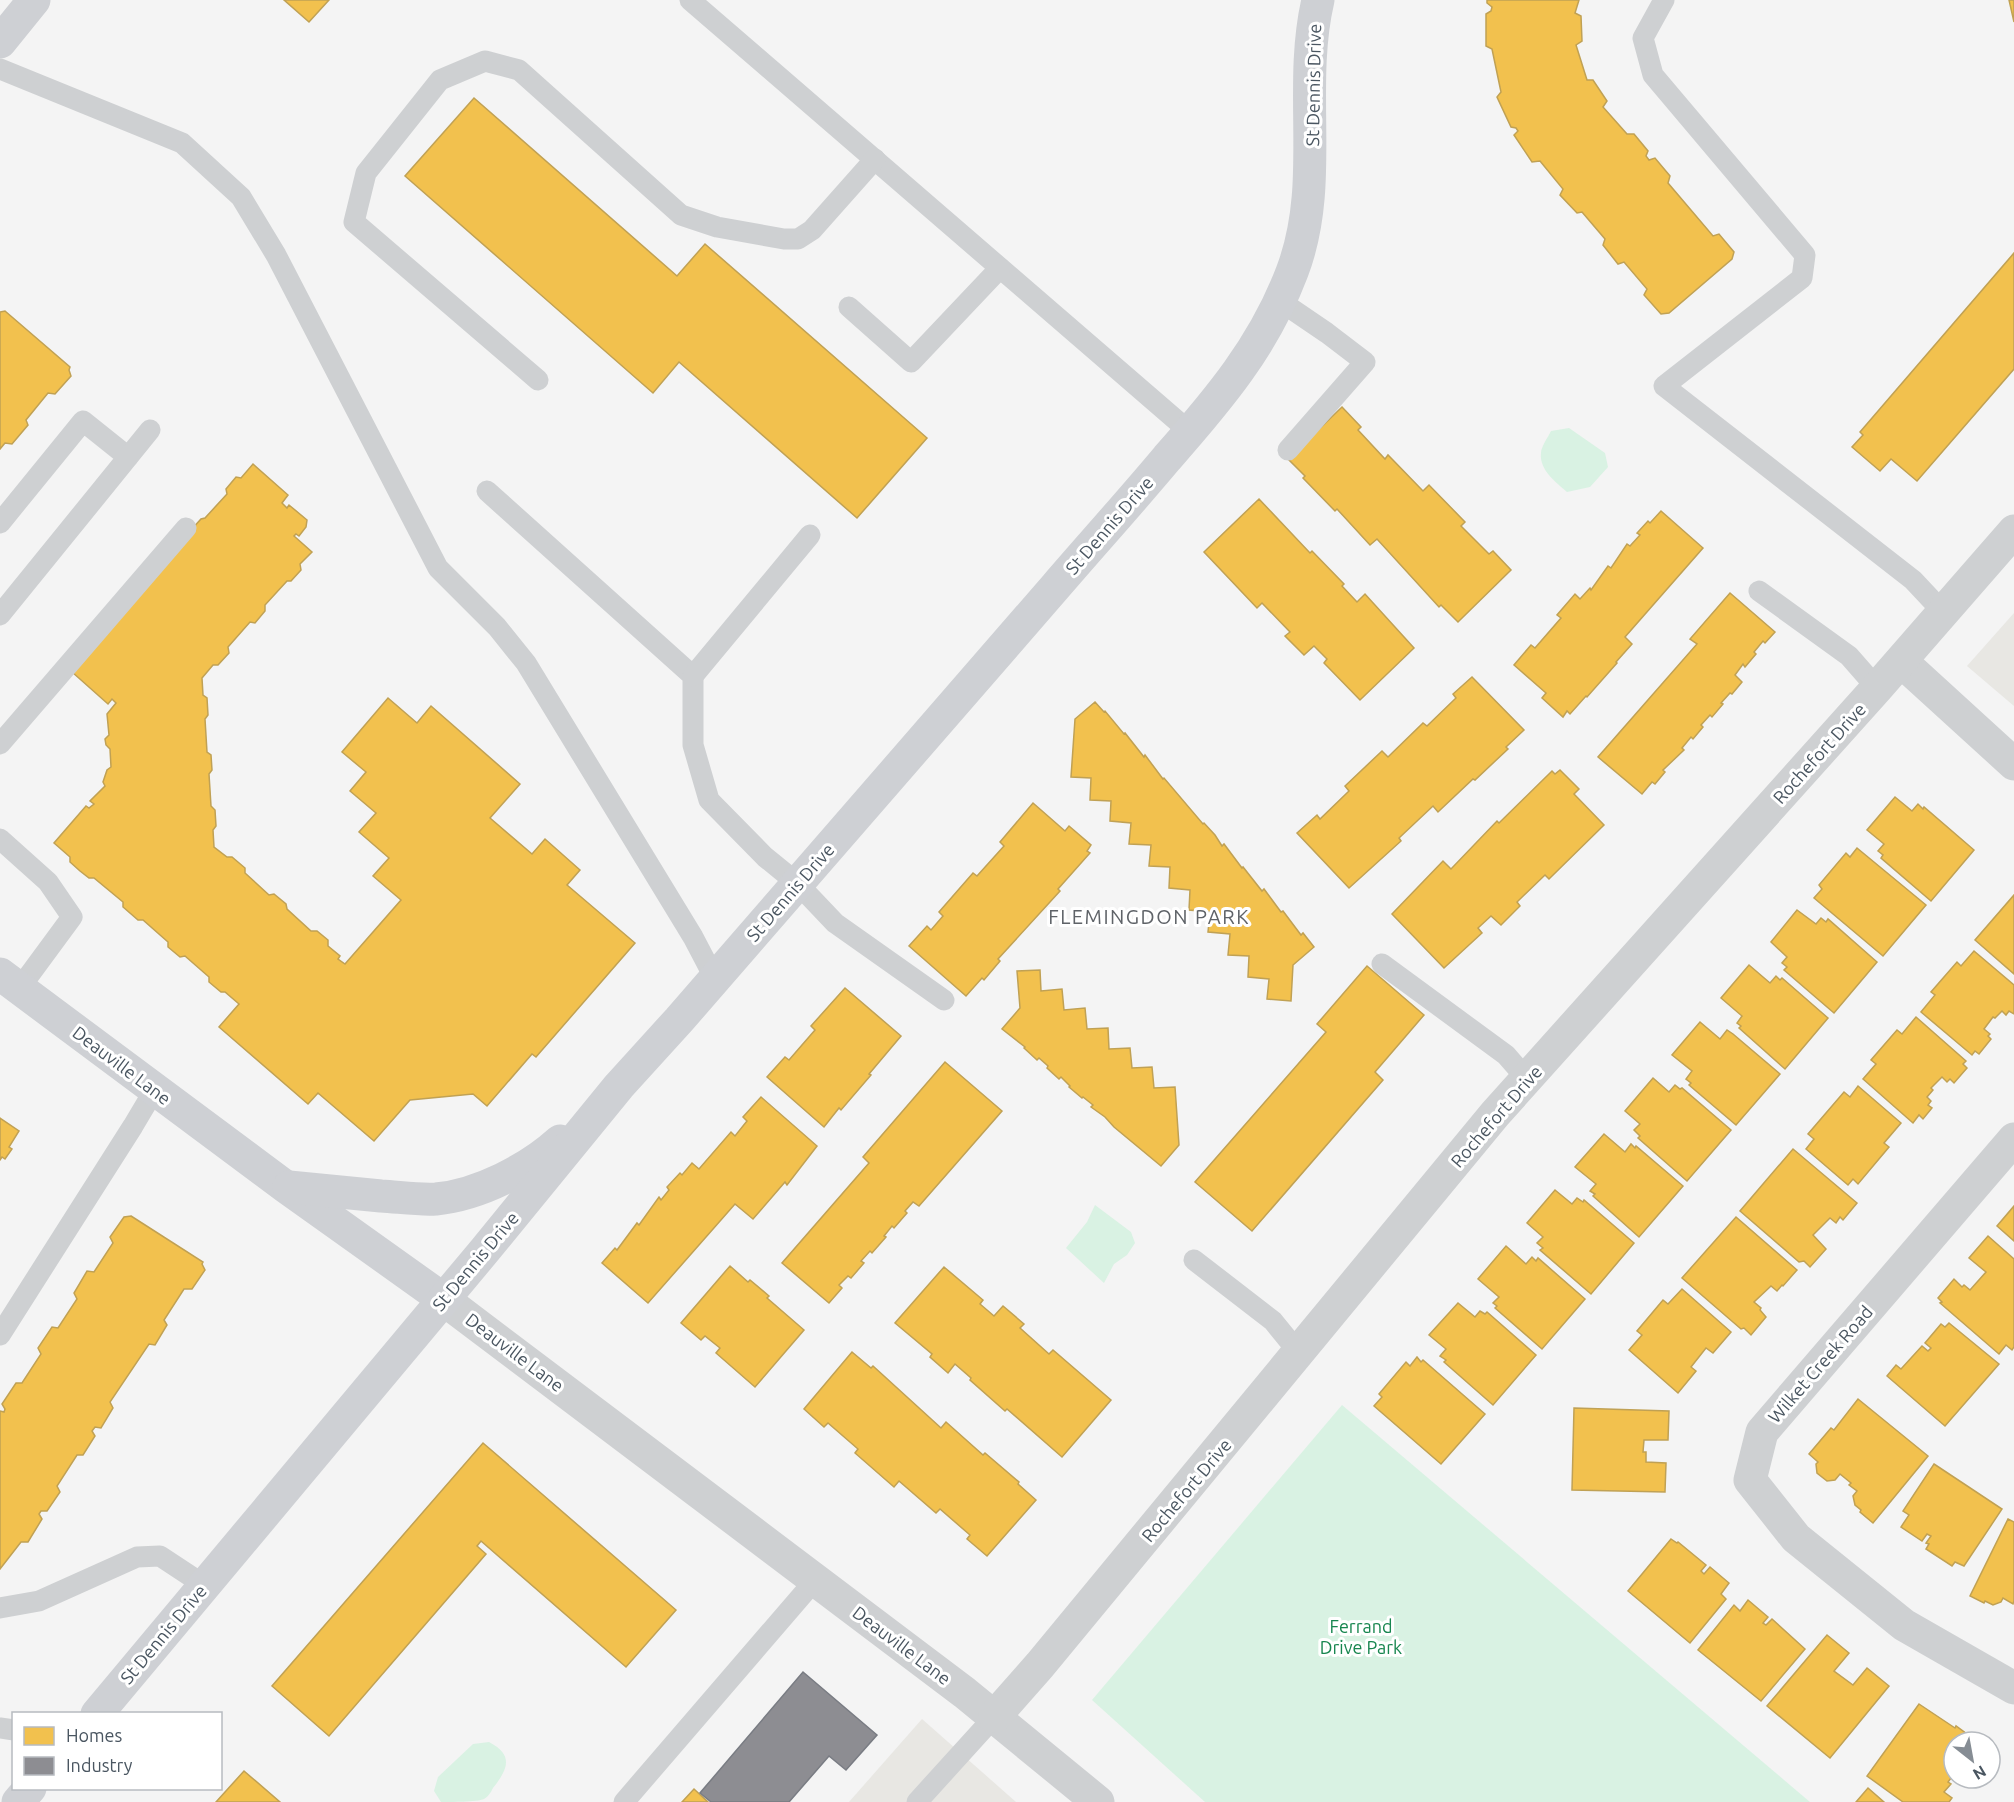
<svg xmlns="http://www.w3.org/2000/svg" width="2014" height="1802" viewBox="0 0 2014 1802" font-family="Ubuntu,sans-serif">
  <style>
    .commercial { fill: #e8e7e3 }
    .park { fill: #d9f2e3 }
    .homes { fill: #f2c14e; stroke: #c0a154; stroke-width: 1.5 }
    .industry { fill: #8d8d92; stroke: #797c83; stroke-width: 1.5 }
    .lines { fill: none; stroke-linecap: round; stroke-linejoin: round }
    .lane { stroke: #ced0d2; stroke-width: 21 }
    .street { stroke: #ced0d2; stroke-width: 33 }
    .secondary { stroke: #ced0d4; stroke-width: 33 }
    .labels { text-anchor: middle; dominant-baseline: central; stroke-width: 6; stroke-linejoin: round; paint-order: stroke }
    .street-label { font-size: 18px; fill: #4a5661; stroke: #fff }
    .park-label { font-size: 18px; fill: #17864f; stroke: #fff }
    .neighbourhood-label { font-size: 20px; letter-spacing: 1.5px; fill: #5f6368; stroke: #fff }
  </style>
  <rect width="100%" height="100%" fill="#f4f4f4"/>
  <g class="commercial">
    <polygon points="2014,613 2014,706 1967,666"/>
    <polygon points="922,1719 1016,1802 849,1802"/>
  </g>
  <g class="park">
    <path d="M1569 428 1605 453 1608 467 1590 487 1567 492C1556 482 1539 470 1541 453 1541 447 1548 437 1551 431Z"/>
    <polygon points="1095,1205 1131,1232 1135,1243 1127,1255 1114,1264 1104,1283 1066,1248 1087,1222"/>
    <polygon points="1342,1405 1810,1802 1205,1802 1092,1700"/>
    <path d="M489 1742C514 1755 508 1769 493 1788 491 1792 488 1797 484 1799 477 1802 451 1802 441 1802L434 1791 438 1777 473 1744Z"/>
  </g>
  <g class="homes">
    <polygon points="284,0 329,0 309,22"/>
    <polygon points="1487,0 1579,0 1575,13 1581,16 1582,41 1576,45 1587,80 1593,80 1607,101 1603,107 1627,134 1634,134 1648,151 1646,156 1649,160 1655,158 1670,176 1668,183 1713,236 1719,234 1734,252 1732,259 1669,313 1661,314 1644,295 1647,289 1624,262 1618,264 1603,245 1605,239 1582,212 1577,213 1560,195 1563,189 1540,161 1532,162 1514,135 1518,131 1516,128 1511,127 1497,97 1501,92 1492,49 1486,46 1486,14 1491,11 1492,7 1487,3"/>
    <polygon points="2009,0 2014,0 2014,22"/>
    <polygon points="474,98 677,276 705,244 927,438 857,518 679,362 653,393 405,176"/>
    <polygon points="2014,253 2014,369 1917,481 1891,459 1880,471 1852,447 1863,435 1860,432"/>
    <polygon points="5,311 70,367 69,370 71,376 55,394 48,393 26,420 28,425 12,444 5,443 0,449 0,312"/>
    <polygon points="1342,407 1361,427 1358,430 1385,459 1388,455 1423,491 1429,485 1465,522 1461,526 1489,554 1493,551 1511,570 1458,622 1441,605 1439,607 1377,539 1370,545 1337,509 1335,511 1303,478 1305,476 1288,459"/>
    <polygon points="253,464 288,495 282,503 287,508 289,505 307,520 306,527 299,536 296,534 294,536 312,552 300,564 301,570 291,581 287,581 265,605 265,611 255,623 250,622 228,647 229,653 218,665 213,665 202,678 203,695 207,698 208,715 205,719 207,752 211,755 212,770 209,774 211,806 215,810 216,826 213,830 214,847 227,857 232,857 245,868 245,873 269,895 274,894 286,904 287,909 311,931 317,931 328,940 328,946 340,956 338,959 345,964 401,900 373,876 389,858 359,832 376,813 350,791 366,772 342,752 388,698 417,723 431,706 520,784 490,818 532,854 545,839 580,870 567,885 635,943 536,1057 532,1054 487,1106 473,1094 410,1100 374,1141 318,1093 308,1104 219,1027 239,1004 225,992 221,992 209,982 209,977 185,956 180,957 168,947 168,942 143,920 138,920 123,907 123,902 94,878 89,878 80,871 70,862 70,857 54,843 86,806 89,808 94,804 90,801 105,786 103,782 107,770 111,767 110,749 106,745 105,739 109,735 107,714 116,703 112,699 108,704 72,672 191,530 201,519 205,518 227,494 226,489 236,477 241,478"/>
    <polygon points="1259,499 1310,553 1312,551 1344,584 1342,586 1357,602 1365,594 1414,648 1360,700 1324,663 1327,659 1314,646 1304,655 1285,636 1290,632 1262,603 1257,608 1204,552"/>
    <polygon points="1661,511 1703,548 1625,637 1632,644 1616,662 1617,663 1587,697 1586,696 1570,714 1567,711 1563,717 1542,698 1546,693 1514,665 1531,645 1535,648 1561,618 1557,615 1575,594 1580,599 1590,588 1591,590 1608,566 1611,568 1627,544 1630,546 1640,535 1637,533 1648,521 1650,523"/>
    <polygon points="1730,593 1775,632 1765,643 1763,641 1754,652 1756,654 1745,667 1743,664 1735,675 1742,682 1732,694 1730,693 1721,703 1723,704 1712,717 1710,715 1701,725 1703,727 1693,739 1691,737 1682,748 1684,750 1663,770 1665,772 1655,784 1652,782 1642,794 1598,757 1697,644 1690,639"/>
    <polygon points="1472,677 1524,730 1506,747 1508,749 1475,780 1473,779 1438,812 1433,806 1399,838 1401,841 1349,888 1297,833 1317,815 1320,819 1349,791 1345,786 1382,751 1388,757 1423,723 1427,726 1456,698 1453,694"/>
    <polygon points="1095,702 1104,712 1105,711 1124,734 1125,733 1144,757 1145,755 1163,779 1164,778 1203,824 1204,823 1215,835 1222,846 1224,844 1242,868 1243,867 1262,891 1264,889 1281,912 1283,911 1301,935 1303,933 1314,947 1293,965 1291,1001 1267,999 1269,979 1248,977 1249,956 1228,955 1230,934 1208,932 1210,912 1189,910 1190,890 1169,888 1170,867 1149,866 1151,845 1129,844 1131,823 1110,821 1111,801 1090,800 1091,778 1071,777 1075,719"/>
    <polygon points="1560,770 1579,789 1574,794 1604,825 1549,879 1545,875 1517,902 1520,906 1501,925 1491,916 1478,928 1482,933 1444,968 1392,914 1443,861 1451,869 1497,821 1499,823 1552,771 1555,774"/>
    <polygon points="1895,797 1912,811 1918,804 1923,809 1924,807 1974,850 1931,901 1881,858 1883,855 1878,851 1884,844 1867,830"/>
    <polygon points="1033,803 1065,831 1069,826 1091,845 1087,851 1090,853 1058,889 1060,891 998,959 1000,961 984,980 982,978 966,996 909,946 927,926 931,930 943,916 939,912 973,873 977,876 1004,846 1000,842"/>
    <polygon points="1857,848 1926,905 1883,956 1814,898 1822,889 1819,885 1846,853 1850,857"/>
    <polygon points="2014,895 2014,974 1975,940"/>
    <polygon points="1797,910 1816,924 1821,918 1826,922 1828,919 1877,962 1834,1013 1784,970 1787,967 1782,963 1787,957 1771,942"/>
    <polygon points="1974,951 2014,985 2014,1014 2009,1011 2006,1015 2002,1011 1995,1018 1993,1017 1984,1029 1990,1034 1988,1036 1991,1039 1979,1054 1975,1051 1972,1055 1921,1012 1935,995 1931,992 1957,962 1961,966"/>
    <polygon points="1749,965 1770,983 1776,976 1780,980 1782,978 1828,1018 1785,1069 1739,1028 1741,1026 1737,1023 1742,1016 1721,998"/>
    <polygon points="1367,966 1424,1015 1375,1072 1383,1080 1252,1231 1195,1182 1326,1032 1317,1024"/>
    <polygon points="1040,970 1041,991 1062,989 1064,1010 1085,1008 1087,1029 1108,1028 1109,1049 1130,1048 1132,1068 1152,1067 1154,1088 1175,1087 1179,1145 1161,1166 1114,1127 1105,1117 1091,1107 1093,1105 1083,1097 1082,1098 1069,1087 1070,1086 1061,1077 1059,1079 1047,1068 1048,1066 1039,1058 1037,1060 1024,1048 1025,1047 1002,1029 1020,1008 1017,971"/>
    <polygon points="845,988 901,1036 869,1074 871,1075 841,1110 839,1108 824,1127 767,1077 785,1057 789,1060 815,1030 811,1026"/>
    <polygon points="1916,1017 1966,1061 1963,1064 1967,1068 1954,1083 1950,1079 1947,1082 1942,1077 1931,1088 1933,1090 1927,1097 1931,1101 1928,1105 1932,1108 1923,1119 1919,1115 1913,1123 1863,1079 1876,1064 1871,1060 1897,1030 1902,1034"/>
    <polygon points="1700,1022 1720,1039 1727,1030 1733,1034 1780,1074 1736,1125 1689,1085 1691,1083 1686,1079 1692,1071 1672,1055"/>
    <polygon points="945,1062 1002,1111 919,1206 913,1202 905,1211 907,1213 894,1228 892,1226 884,1236 886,1237 872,1253 870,1251 861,1261 864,1263 851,1278 848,1276 839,1285 842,1288 829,1303 782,1263 869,1163 863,1157"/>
    <polygon points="1653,1078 1669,1092 1675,1085 1680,1089 1682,1088 1731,1130 1687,1181 1638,1138 1640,1136 1634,1130 1640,1124 1625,1111"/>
    <polygon points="1858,1086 1901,1123 1884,1143 1889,1147 1858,1184 1853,1179 1848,1185 1806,1149 1814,1139 1808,1134 1844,1092 1850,1097"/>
    <polygon points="761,1097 817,1146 787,1185 785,1182 753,1219 735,1204 648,1303 602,1263 615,1248 617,1250 637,1223 639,1225 659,1197 661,1200 669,1190 667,1187 680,1173 682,1175 692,1163 699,1169 731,1132 735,1136 747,1121 743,1117"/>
    <polygon points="0,1118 19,1131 9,1147 12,1149 5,1159 2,1157 0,1160"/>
    <polygon points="1604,1134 1625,1152 1631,1144 1635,1148 1636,1146 1683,1186 1639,1237 1593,1196 1595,1194 1590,1191 1596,1184 1575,1167"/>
    <polygon points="1793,1149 1857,1203 1843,1220 1840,1217 1836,1223 1830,1218 1813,1235 1826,1249 1810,1267 1804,1261 1799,1262 1740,1211"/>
    <polygon points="1555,1190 1572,1204 1577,1198 1583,1202 1584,1200 1634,1243 1591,1294 1540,1250 1543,1248 1537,1243 1543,1237 1527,1223"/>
    <polygon points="2014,1206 2014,1241 1997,1226"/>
    <polygon points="131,1216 203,1262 202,1264 205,1270 192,1289 184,1289 164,1320 167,1325 155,1345 149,1344 110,1402 113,1408 101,1428 95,1427 92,1431 95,1436 83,1455 77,1455 57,1486 60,1492 47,1511 41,1511 39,1514 42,1519 28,1542 21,1542 0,1569 0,1411 4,1412 5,1409 2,1404 16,1383 22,1383 41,1354 38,1348 52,1327 58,1328 77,1299 74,1293 87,1271 94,1272 113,1243 110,1237 124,1217"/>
    <polygon points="1736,1217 1797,1270 1783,1286 1782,1285 1777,1291 1771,1286 1754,1302 1761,1308 1760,1310 1766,1317 1751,1335 1744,1328 1741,1329 1682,1278"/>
    <polygon points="1988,1236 2014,1259 2014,1347 2012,1350 2006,1345 1999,1354 1940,1303 1942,1302 1938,1298 1954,1279 1962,1287 1964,1285 1970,1290 1986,1272 1969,1258"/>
    <polygon points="1506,1246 1526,1264 1532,1257 1536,1261 1538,1258 1585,1299 1542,1349 1495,1308 1497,1306 1493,1303 1499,1297 1478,1279"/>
    <polygon points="730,1266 748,1282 750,1280 769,1296 767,1298 804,1330 755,1387 716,1353 720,1348 705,1336 701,1340 681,1323"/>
    <polygon points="944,1267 983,1300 980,1304 994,1316 1003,1306 1024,1324 1020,1328 1049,1354 1053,1350 1111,1400 1062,1457 1007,1409 1005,1411 970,1380 971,1378 955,1364 948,1373 930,1357 932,1354 895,1323"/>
    <polygon points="1682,1289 1731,1332 1713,1353 1706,1348 1691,1367 1696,1371 1678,1393 1629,1350 1642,1335 1637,1331 1663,1300 1668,1304"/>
    <polygon points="1458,1303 1475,1317 1480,1311 1485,1314 1487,1312 1536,1355 1493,1405 1444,1362 1446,1360 1440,1356 1446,1349 1429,1335"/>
    <polygon points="1949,1323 1999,1364 1945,1426 1887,1376 1896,1365 1901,1369 1922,1346 1928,1351 1931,1348 1925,1343 1941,1324 1945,1327"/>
    <polygon points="852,1352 871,1368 873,1366 941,1428 946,1422 983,1455 985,1453 1019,1482 1018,1484 1036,1500 987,1556 967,1539 970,1535 940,1509 936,1513 899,1481 894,1487 855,1453 858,1449 828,1423 824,1427 804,1409"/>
    <polygon points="1417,1357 1421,1362 1423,1360 1485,1414 1441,1464 1374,1406 1382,1397 1379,1394 1406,1362 1410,1366"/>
    <polygon points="1858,1399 1928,1456 1873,1523 1860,1512 1861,1510 1855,1505 1853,1496 1857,1491 1849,1485 1851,1483 1840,1474 1835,1480 1827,1481 1817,1473 1816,1464 1818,1462 1809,1454 1831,1428 1834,1430"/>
    <polygon points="1574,1408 1669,1411 1668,1440 1644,1440 1643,1452 1646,1452 1646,1462 1666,1463 1665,1492 1572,1490"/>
    <polygon points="483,1443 676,1610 626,1667 481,1541 477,1546 486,1554 329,1736 272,1686"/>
    <polygon points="1934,1464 2002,1509 1964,1566 1955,1562 1952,1566 1926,1549 1929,1544 1926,1543 1931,1536 1927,1534 1922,1541 1901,1527 1909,1515 1903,1511"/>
    <polygon points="2008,1519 2014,1522 2014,1601 2013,1604 2003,1598 2001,1602 1993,1605 1985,1601 1984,1603 1970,1596"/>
    <polygon points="1671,1539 1677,1543 1678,1542 1706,1565 1701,1571 1704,1574 1710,1567 1729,1583 1721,1594 1726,1599 1690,1643 1628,1591"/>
    <polygon points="1748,1600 1768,1617 1763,1623 1766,1625 1772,1619 1805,1649 1761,1701 1698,1650 1734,1605 1740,1611"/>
    <polygon points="1827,1635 1849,1653 1834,1671 1853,1685 1867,1668 1889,1686 1830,1758 1767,1706"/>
    <polygon points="1919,1704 1955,1728 1956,1726 1978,1742 1954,1742 1954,1774 1948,1782 1951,1784 1944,1792 1952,1798 1949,1802 1903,1802 1867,1776"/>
    <polygon points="244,1771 280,1802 216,1802"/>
    <polygon points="1868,1788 1884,1802 1856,1802"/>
    <polygon points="694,1789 708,1802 682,1802"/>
  </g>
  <polygon class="industry" points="803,1672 877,1735 846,1770 829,1756 789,1802 711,1802 700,1793"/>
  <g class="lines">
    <g class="lane">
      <polyline points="690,0 1190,432"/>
      <polyline points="1664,0 1643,38 1653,75 1805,255 1802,278 1664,386 1913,580 1943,612"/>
      <polyline points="0,69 182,143 241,197 276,255 438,568 497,627 526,663 693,937 715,979"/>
      <polyline points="1280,301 1327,333 1365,362 1288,450"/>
      <polyline points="849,307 911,362 1000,268"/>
      <polyline points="538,380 354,222 366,173 440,80 485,61 519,70 681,215 717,227 784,239 798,239 812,230 875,159"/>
      <polyline points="487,491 693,676 693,745 709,800 765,857 797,883 835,923 944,1000"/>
      <polyline points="0,523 83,421 128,457"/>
      <polyline points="1759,591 1849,656 1877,688"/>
      <polyline points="0,615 150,430"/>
      <polyline points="693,676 810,535"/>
      <polyline points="0,744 186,528"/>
      <polyline points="0,839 48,882 72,917 19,989"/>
      <polyline points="1382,964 1506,1055 1527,1079"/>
      <polyline points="1194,1260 1273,1321 1299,1353"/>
      <polyline points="0,1335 133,1126 155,1089"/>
      <polyline points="0,1608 39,1601 137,1557 160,1556 204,1585"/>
      <polyline points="0,1728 14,1730"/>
      <polyline points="624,1802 816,1579"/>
      <polyline points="917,1802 995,1716"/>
    </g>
    <g class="street">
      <polyline points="1901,661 2014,764"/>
      <polyline points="2014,1139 1762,1432 1750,1480 1796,1538 1904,1625 2014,1688"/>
      <polyline points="443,1299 965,1693 1098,1802"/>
      <polyline points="995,1716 1040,1665 1495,1114 1877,688 2014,531"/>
    </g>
    <g class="secondary">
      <polyline points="0,42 34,0"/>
      <polyline points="0,974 286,1187 443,1299"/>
      <path d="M289 1187C319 1190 350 1193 381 1196 399 1197 418 1200 436 1199 479 1195 529 1169 560 1141"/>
      <path d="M97 1714 485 1250 619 1086 679 1020C805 875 930 730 1056 586 1093 543 1131 501 1167 458 1218 400 1264 346 1292 272 1326 184 1297 90 1318 0"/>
      <polyline points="18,1802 30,1788"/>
    </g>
  </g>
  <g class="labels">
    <g class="street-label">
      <text transform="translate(1313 85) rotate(-89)">St Dennis Drive</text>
      <text transform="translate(1109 525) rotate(-49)">St Dennis Drive</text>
      <text transform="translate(1819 753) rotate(-48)">Rochefort Drive</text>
      <text transform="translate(790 892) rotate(-49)">St Dennis Drive</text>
      <text transform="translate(122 1065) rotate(37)">Deauville Lane</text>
      <text transform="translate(1496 1116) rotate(-49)">Rochefort Drive</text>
      <text transform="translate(475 1261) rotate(-50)">St Dennis Drive</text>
      <text transform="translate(515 1352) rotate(37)">Deauville Lane</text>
      <text transform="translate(1820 1364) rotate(-49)">Wilket Creek Road</text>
      <text transform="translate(1186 1490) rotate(-50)">Rochefort Drive</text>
      <text transform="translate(163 1634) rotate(-50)">St Dennis Drive</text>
      <text transform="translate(902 1645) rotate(37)">Deauville Lane</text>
    </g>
    <g class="park-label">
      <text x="1361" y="1626">Ferrand<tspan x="1361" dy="21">Drive Park</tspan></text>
    </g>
    <g class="neighbourhood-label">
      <text x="1149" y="916">FLEMINGDON PARK</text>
    </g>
  </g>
  <rect x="12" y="1712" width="210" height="78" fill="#ffffff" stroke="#b7bbc0" stroke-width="1.5"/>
  <rect x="24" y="1727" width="30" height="18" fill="#f2c14e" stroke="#b7bbc0" stroke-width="1.5"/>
  <text x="66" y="1742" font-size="18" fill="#4a5661">Homes</text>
  <rect x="24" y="1757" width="30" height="18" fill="#8d8d92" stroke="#b7bbc0" stroke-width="1.5"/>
  <text x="66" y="1772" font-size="18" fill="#4a5661">Industry</text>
  <g transform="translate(1972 1760) rotate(149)"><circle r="28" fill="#ffffff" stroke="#b7bbc0" stroke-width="1.5"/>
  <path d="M0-4.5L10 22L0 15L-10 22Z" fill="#868d94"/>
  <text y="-9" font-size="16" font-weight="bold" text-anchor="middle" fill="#4a5661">N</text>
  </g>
</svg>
